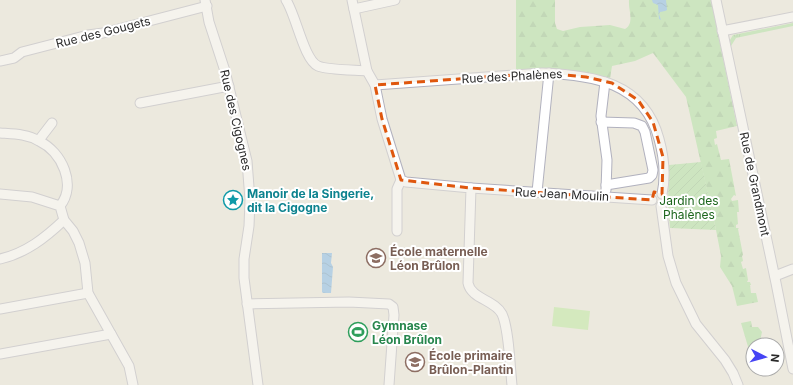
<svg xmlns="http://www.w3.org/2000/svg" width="793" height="385" viewBox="0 0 793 385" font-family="Inter,sans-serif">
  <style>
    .grass { fill: url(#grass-tufts) }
    .forest { fill: url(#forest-firs) }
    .garden { fill: url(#garden-furrows) }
    .pitch { fill: #b6e898 }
    .water { fill: url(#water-waves) }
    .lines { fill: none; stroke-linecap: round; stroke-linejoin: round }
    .minor-casing { stroke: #b1b1be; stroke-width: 11 }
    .minor { stroke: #fff; stroke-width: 9 }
    .marked { fill: none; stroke: #df570e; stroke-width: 3; stroke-dasharray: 8 5; stroke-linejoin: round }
    .labels { text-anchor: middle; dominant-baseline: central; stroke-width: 4; stroke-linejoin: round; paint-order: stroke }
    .street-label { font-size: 12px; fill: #2b2b2b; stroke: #fff }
    .culture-label { font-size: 12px; font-weight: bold; fill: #0d838f; stroke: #fff; text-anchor: start }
    .park-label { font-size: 12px; fill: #1d661d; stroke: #fff }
    .education-label { font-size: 12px; font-weight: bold; fill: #785e54; stroke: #fff; text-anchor: start }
    .leisure-label { font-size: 12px; font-weight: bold; fill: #27864d; stroke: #fff; text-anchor: start }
  </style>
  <defs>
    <pattern id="grass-tufts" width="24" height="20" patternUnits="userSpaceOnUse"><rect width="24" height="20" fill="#a6e19c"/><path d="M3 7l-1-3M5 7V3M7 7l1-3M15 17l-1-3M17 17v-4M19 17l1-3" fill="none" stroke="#8fc187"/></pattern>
    <pattern id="forest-firs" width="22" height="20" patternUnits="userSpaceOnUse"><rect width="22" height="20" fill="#a6e19c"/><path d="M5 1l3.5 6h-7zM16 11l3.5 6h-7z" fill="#8fc187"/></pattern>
    <pattern id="garden-furrows" width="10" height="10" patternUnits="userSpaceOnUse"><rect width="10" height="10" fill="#a6e19c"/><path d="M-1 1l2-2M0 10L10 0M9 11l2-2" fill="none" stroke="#8fc187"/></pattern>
    <pattern id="water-waves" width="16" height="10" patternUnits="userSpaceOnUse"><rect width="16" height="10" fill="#75b4eb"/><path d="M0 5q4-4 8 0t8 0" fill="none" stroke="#6093bf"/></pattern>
  </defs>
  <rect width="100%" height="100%" fill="#ece9de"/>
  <polygon class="grass" points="793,23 793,26 736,38 731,46 730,40 733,35"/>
  <g class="forest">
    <path d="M516 0H555V23L557 29 563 31 580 27 610 25 625 29C635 23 628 10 629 0H711L737 126 716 131 717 138 714 139 715 145 717 144 721 160 729 159 736 196 734 195 731 199 732 201 738 200 739 212H737L738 224 736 225V228H739L738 229 743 255 742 256 743 261 741 262 743 269 746 268 748 280 747 282H750L751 285H750L751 293H756L758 302 737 306 732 286 720 267 721 256 716 230 686 97 653 53 635 61 612 66 610 79 564 69H516Z"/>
    <polygon points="751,321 752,327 758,327 762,332 759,345 753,345 753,364 751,365 749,350 741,323"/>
  </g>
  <polygon class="garden" points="701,162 716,230 670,228 668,204 669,165"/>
  <polygon class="pitch" points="554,307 590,311 588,330 552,326"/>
  <g class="water">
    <polygon points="652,0 666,0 667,10 665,11 660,12 659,14 661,20 659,19 658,5 653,3"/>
    <polygon points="322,253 332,253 331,263 333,267 331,293 323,293 322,292"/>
  </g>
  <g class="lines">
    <defs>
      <g id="minor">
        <polyline points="205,0 209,22 225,71 247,161 250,200 249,226 244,259 244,278 258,385"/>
        <path d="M286 0C296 15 304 60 318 66 327 70 355 70 367 71L375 85 382 119 401 180 406 182 471 188 468 283C471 299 495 300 502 314 509 329 510 367 512 385"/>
        <polyline points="352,0 367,71"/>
        <polyline points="716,0 776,283 793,369"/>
        <polyline points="354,9 395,0"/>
        <polyline points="722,31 793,17"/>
        <polyline points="0,61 14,58 22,52 88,35 103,33 207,6"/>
        <polyline points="605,82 601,116 607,160 606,190"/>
        <path d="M375 85 542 73C593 75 644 82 659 139 664 157 666 175 662 194"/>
        <polyline points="140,103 229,86"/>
        <polyline points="601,122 634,123 642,126 645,132 653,170 652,175 649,178 606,185"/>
        <path d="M0 133C14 134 27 134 39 141 62 152 77 185 60 206"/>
        <polyline points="39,140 52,123"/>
        <polyline points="471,188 652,200"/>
        <polyline points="537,192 549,73"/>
        <polyline points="0,194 32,197 60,206 64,220 73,231 79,243 85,263 88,293 129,366 133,385"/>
        <polyline points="661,206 668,256 676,283 696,324 725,360 733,373 738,385"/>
        <polyline points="397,231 397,189 401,180"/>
        <path d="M0 259C26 253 45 238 64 220"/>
        <polyline points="775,276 793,269"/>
        <polyline points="247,304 349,302 389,304 393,307 394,315 389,385"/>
        <polyline points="0,309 88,293"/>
        <polyline points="0,354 111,334"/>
      </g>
    </defs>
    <use href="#minor" class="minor-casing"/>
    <use href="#minor" class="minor"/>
  </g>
  <path d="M0 0H793V385H0ZM542 73 586 77 612 83 638 100 653 122 663 157 662 194 654 192 652 200 471 188 401 180 382 119 375 85Z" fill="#ece9de" fill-opacity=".55" fill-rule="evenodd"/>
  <path class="marked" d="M542 73 586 77 612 83 638 100 653 122 663 157 662 194 654 192 652 200 471 188 401 180 382 119 375 85Z"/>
  <defs>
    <symbol id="sight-ring" viewBox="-11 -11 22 22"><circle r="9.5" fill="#fff" stroke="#0f9aa8" stroke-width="1.5"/><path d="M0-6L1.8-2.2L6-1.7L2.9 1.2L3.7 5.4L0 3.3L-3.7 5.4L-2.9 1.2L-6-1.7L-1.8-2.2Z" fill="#0f9aa8"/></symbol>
    <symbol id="school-ring" viewBox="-11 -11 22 22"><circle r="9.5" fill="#fff" stroke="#8d6e63" stroke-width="1.5"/><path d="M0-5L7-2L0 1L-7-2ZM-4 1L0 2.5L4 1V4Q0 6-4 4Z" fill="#8d6e63"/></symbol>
    <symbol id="stadium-ring" viewBox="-11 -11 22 22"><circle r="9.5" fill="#fff" stroke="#2e9e5b" stroke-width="1.5"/><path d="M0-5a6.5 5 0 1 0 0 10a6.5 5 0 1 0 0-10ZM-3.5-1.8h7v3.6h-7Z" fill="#2e9e5b"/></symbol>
  </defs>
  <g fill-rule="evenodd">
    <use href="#sight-ring" x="222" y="189" width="22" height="22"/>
    <use href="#school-ring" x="365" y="247" width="22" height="22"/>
    <use href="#stadium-ring" x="347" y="321" width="22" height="22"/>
    <use href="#school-ring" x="404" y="351" width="22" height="22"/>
  </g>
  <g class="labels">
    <g class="street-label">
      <text transform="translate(103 32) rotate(-14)">Rue des Gougets</text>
      <text transform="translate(512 76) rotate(-3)">Rue des Phalènes</text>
      <text transform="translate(236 120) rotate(77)">Rue des Cigognes</text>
      <text transform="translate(755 184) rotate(78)">Rue de Grandmont</text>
      <text transform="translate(562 194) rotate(3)">Rue Jean Moulin</text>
    </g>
    <g class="culture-label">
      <text x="247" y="193">Manoir de la Singerie,<tspan x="247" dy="14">dit la Cigogne</tspan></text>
    </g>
    <g class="park-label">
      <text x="689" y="200">Jardin des<tspan x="689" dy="14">Phalènes</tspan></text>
    </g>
    <g class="education-label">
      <text x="390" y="251">École maternelle<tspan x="390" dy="14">Léon Brûlon</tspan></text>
      <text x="429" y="355">École primaire<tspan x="429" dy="14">Brûlon-Plantin</tspan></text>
    </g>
    <g class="leisure-label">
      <text x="372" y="325">Gymnase<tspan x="372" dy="14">Léon Brûlon</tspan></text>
    </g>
  </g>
  <g transform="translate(765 357) rotate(96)"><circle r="19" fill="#ffffff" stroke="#aaaaaa"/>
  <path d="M0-3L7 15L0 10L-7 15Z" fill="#4644f4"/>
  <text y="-6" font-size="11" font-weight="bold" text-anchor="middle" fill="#2b2b2b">N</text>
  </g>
</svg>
